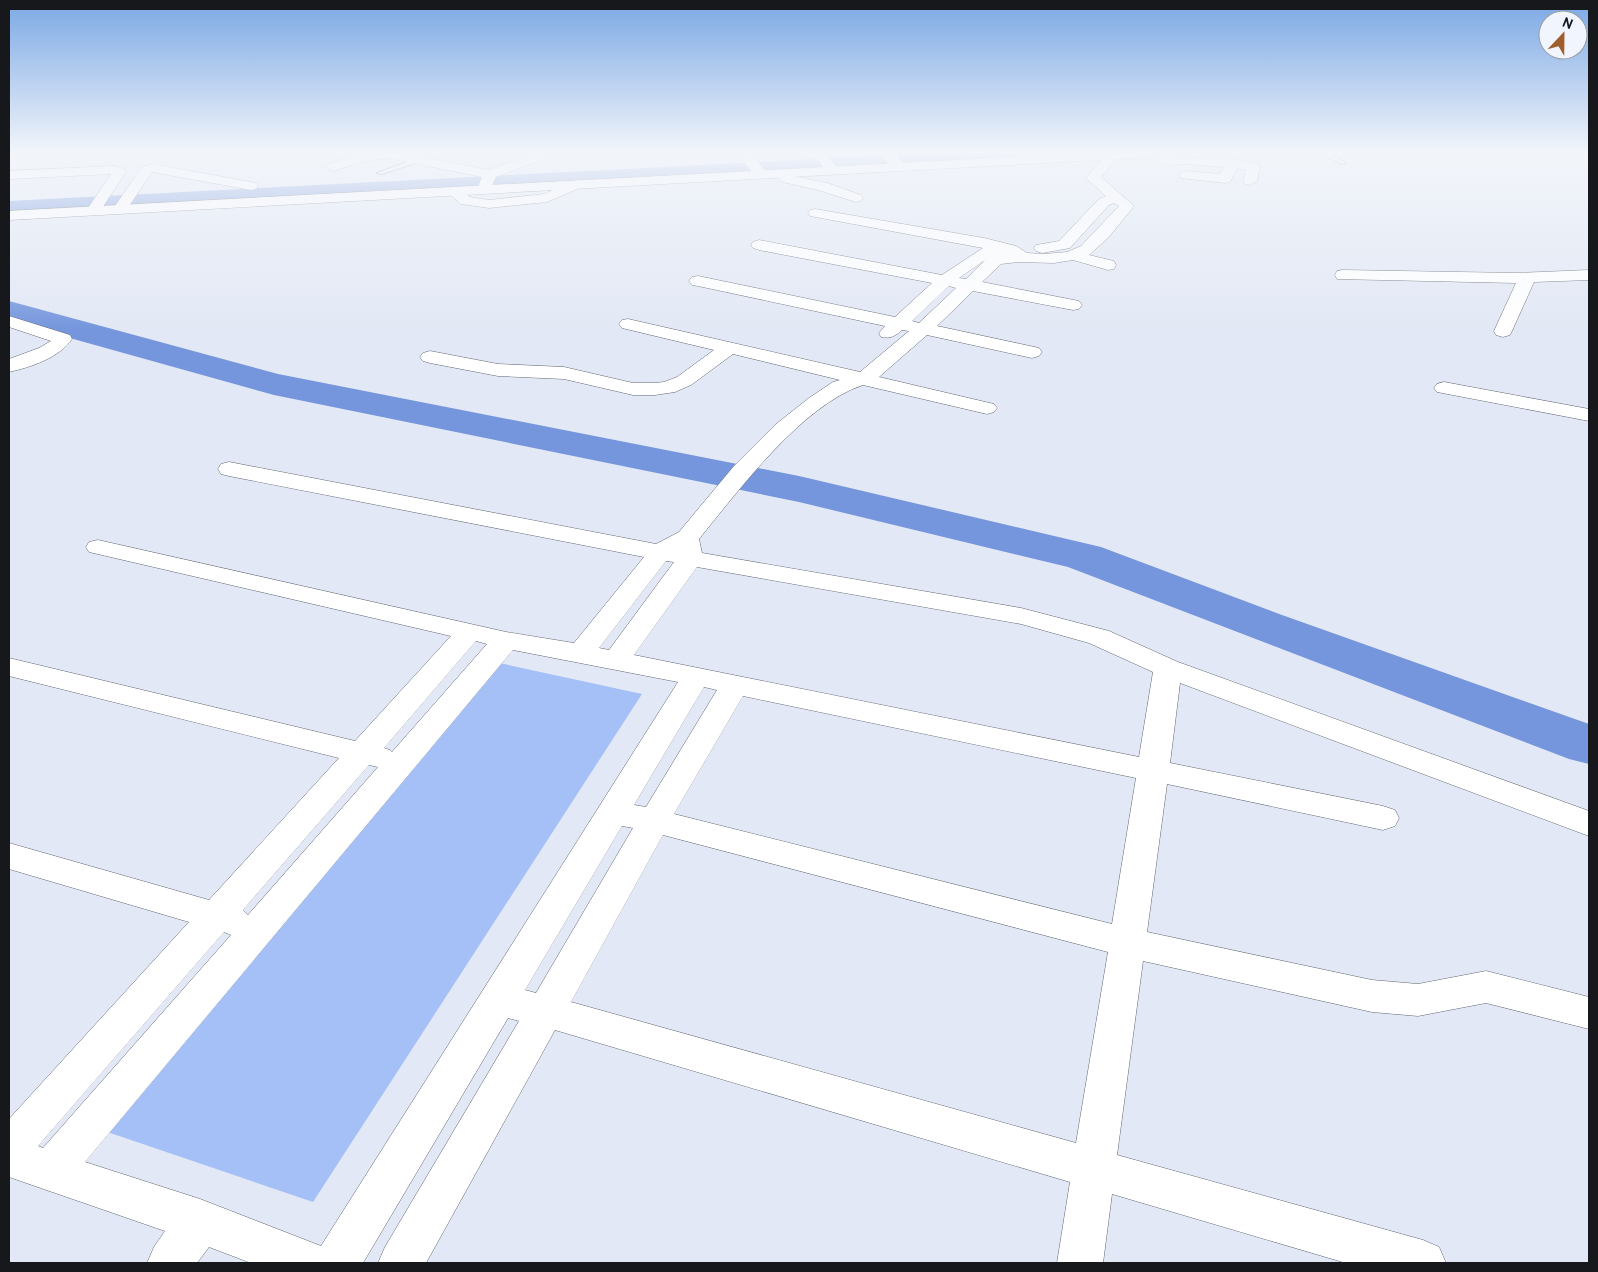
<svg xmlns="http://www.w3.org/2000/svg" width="1598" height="1272" viewBox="0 0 1598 1272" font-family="Overpass,sans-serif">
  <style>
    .green { fill: #a5c0f6 }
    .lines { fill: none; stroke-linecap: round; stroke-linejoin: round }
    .canal { fill: #7596dd; fill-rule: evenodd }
    .river { fill: #7596dd; fill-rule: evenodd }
    .service-casing { stroke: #616772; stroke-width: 2 }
    .minor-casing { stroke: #616772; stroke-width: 1 }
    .tertiary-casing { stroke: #616772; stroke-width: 1 }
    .service { fill: #fff; fill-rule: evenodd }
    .minor { fill: #fff; fill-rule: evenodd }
    .tertiary { fill: #fff; fill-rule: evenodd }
  </style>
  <rect width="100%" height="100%" fill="#e2e8f5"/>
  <polygon class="green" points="476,658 642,694 313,1202 78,1122"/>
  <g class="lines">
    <polygon class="canal" points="931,153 1013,153 1011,156 1006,157 9,211 9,201"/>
    <polygon class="river" points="9,301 278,374 799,476 1101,547 1282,615 1589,724 1589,764 1569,759 1068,567 799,502 274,395 9,321"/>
    <defs>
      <g id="service">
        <polygon points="1320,153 1327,153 1346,163 1341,164"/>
        <polygon points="419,158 421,159 421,161 382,174 377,173"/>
      </g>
      <g id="minor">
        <polygon points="366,153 401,153 489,170 535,153 553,153 551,156 496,177 489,192 479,192 477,189 482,177 388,158 365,161 333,171 326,167 328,164"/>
        <polygon points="742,153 754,153 757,161 768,174 766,177 756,177 744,162"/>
        <polygon points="813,153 826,153 839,170 837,173 827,173"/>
        <polygon points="880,153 894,153 905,166 903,169 893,169"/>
        <path d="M1099 153H1109L1115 161 1101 177 1134 206 1108 238 1089 255 1114 261 1116 265 1114 269 1108 270 1073 260 1054 263 1019 262 1001 264 982 282 1079 301 1082 305 1079 309 1073 310 973 291 937 326 1039 348 1042 352 1039 356 1032 358 927 335 879 377 994 404 997 408 994 412 987 414 863 385C802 405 739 490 699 539L702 553 1021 608 1109 631 1178 662 1589 811V836L1180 683 1170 763 1383 806 1395 810 1399 818 1395 826 1383 830 1167 784 1147 932 1372 980 1418 984 1486 971 1589 997V1029L1486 1003 1418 1016 1372 1012 1143 961 1117 1155 1423 1240 1439 1247 1446 1263H1346L1112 1194 1103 1263H1057L1070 1182 555 1030 426 1263H378L385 1247 519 1021 508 1018 363 1263H251L209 1247 197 1263H147L154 1247 165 1231 9 1177V1119L189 922 9 869V843L209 900 339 758 9 676V658L355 741 451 636 89 552 86 547 89 542 98 540 506 632 574 643 644 557 229 476 221 474 218 469 221 464 229 462 656 544 679 532 734 466 775 425 809 398 833 382 840 380 733 354 691 385 675 392 655 395H633L564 379 498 376 430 363 423 361 420 357 423 353 430 351 498 364 564 367 633 383H655L664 382 677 377 714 350 622 328 619 324 622 320 628 319 860 372 909 331 902 330C895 336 891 339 881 337L879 333 885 326 698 286 692 285 689 281 692 277 698 276 895 317 932 283 759 250 753 248 751 245 753 242 759 240 942 275 983 248 810 216 808 213 810 210 815 209 984 238 1016 246 1027 253 1044 254 1067 252 1081 246 1119 206 1114 203 1109 205 1070 248 1042 253 1036 251 1034 248 1036 245 1059 241 1099 199 1106 196 1086 178 1101 161 1097 155ZM985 260 966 279 959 278ZM949 286 956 288 919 323 912 321ZM666 561 674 562 609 650 599 648ZM697 567 1021 624 1089 643 1153 672 1139 757 634 655ZM476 641 487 644 392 752 390 750 384 748ZM513 650 678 682 321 1246 200 1199 85 1162ZM704 687 717 690 646 807 634 805ZM743 696 1136 778 1112 924 674 814ZM369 765 378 767 248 915 243 910ZM622 826 633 828 536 993 525 990ZM663 835 1108 952 1076 1143 571 1002ZM224 932 231 935 43 1148 38 1146Z"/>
        <polygon points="1153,153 1166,153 1170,157 1231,159 1258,164 1260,167 1257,181 1250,185 1245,184 1243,181 1246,170 1237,168 1230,182 1225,183 1181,178 1179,175 1181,172 1186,171 1220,174 1224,167 1186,164 1168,165 1158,162"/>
        <polygon points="152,164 251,182 256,183 258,186 256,189 251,190 152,172 125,212 115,212 113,209 142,167"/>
        <polygon points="115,166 124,169 126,172 98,214 88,214 86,211 111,174 9,179 9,171"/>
        <polygon points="779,169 792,176 827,183 861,195 863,198 861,201 856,202 818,190 783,182 772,173"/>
        <polygon points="577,180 582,181 584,184 582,187 547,202 489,208 461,204 446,191 448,188 458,188 470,197 489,200 544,194"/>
        <polygon points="1343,270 1516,273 1589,270 1589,280 1534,282 1512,331 1510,335 1503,337 1496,335 1494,331 1516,283 1337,279 1335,275 1337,271"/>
        <path d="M9 316 70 335 72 339C59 358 31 367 9 372V359L39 348 51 341 9 327Z"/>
        <polygon points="1444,382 1589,409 1589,421 1437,392 1434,388 1437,384"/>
      </g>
      <polygon id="tertiary" points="1088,153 1161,153 1154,157 9,220 9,211"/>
    </defs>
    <use href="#service" class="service-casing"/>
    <use href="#minor" class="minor-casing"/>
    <use href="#tertiary" class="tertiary-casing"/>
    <use href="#service" class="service"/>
    <use href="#minor" class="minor"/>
    <use href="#tertiary" class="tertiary"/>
  </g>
  <linearGradient id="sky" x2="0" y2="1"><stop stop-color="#7aa8e4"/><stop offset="0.46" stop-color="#f2f5fa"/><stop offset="1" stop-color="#f2f5fa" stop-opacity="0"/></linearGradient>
  <rect width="1598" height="331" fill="url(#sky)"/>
  <rect width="1598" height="1272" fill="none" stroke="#16181c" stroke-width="20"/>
  <g transform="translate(1563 35) rotate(22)"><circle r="24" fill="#f1f5fd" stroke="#999da3"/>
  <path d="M0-4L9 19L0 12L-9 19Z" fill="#a15e2d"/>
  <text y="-8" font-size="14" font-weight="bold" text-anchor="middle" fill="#16181c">N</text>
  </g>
</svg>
